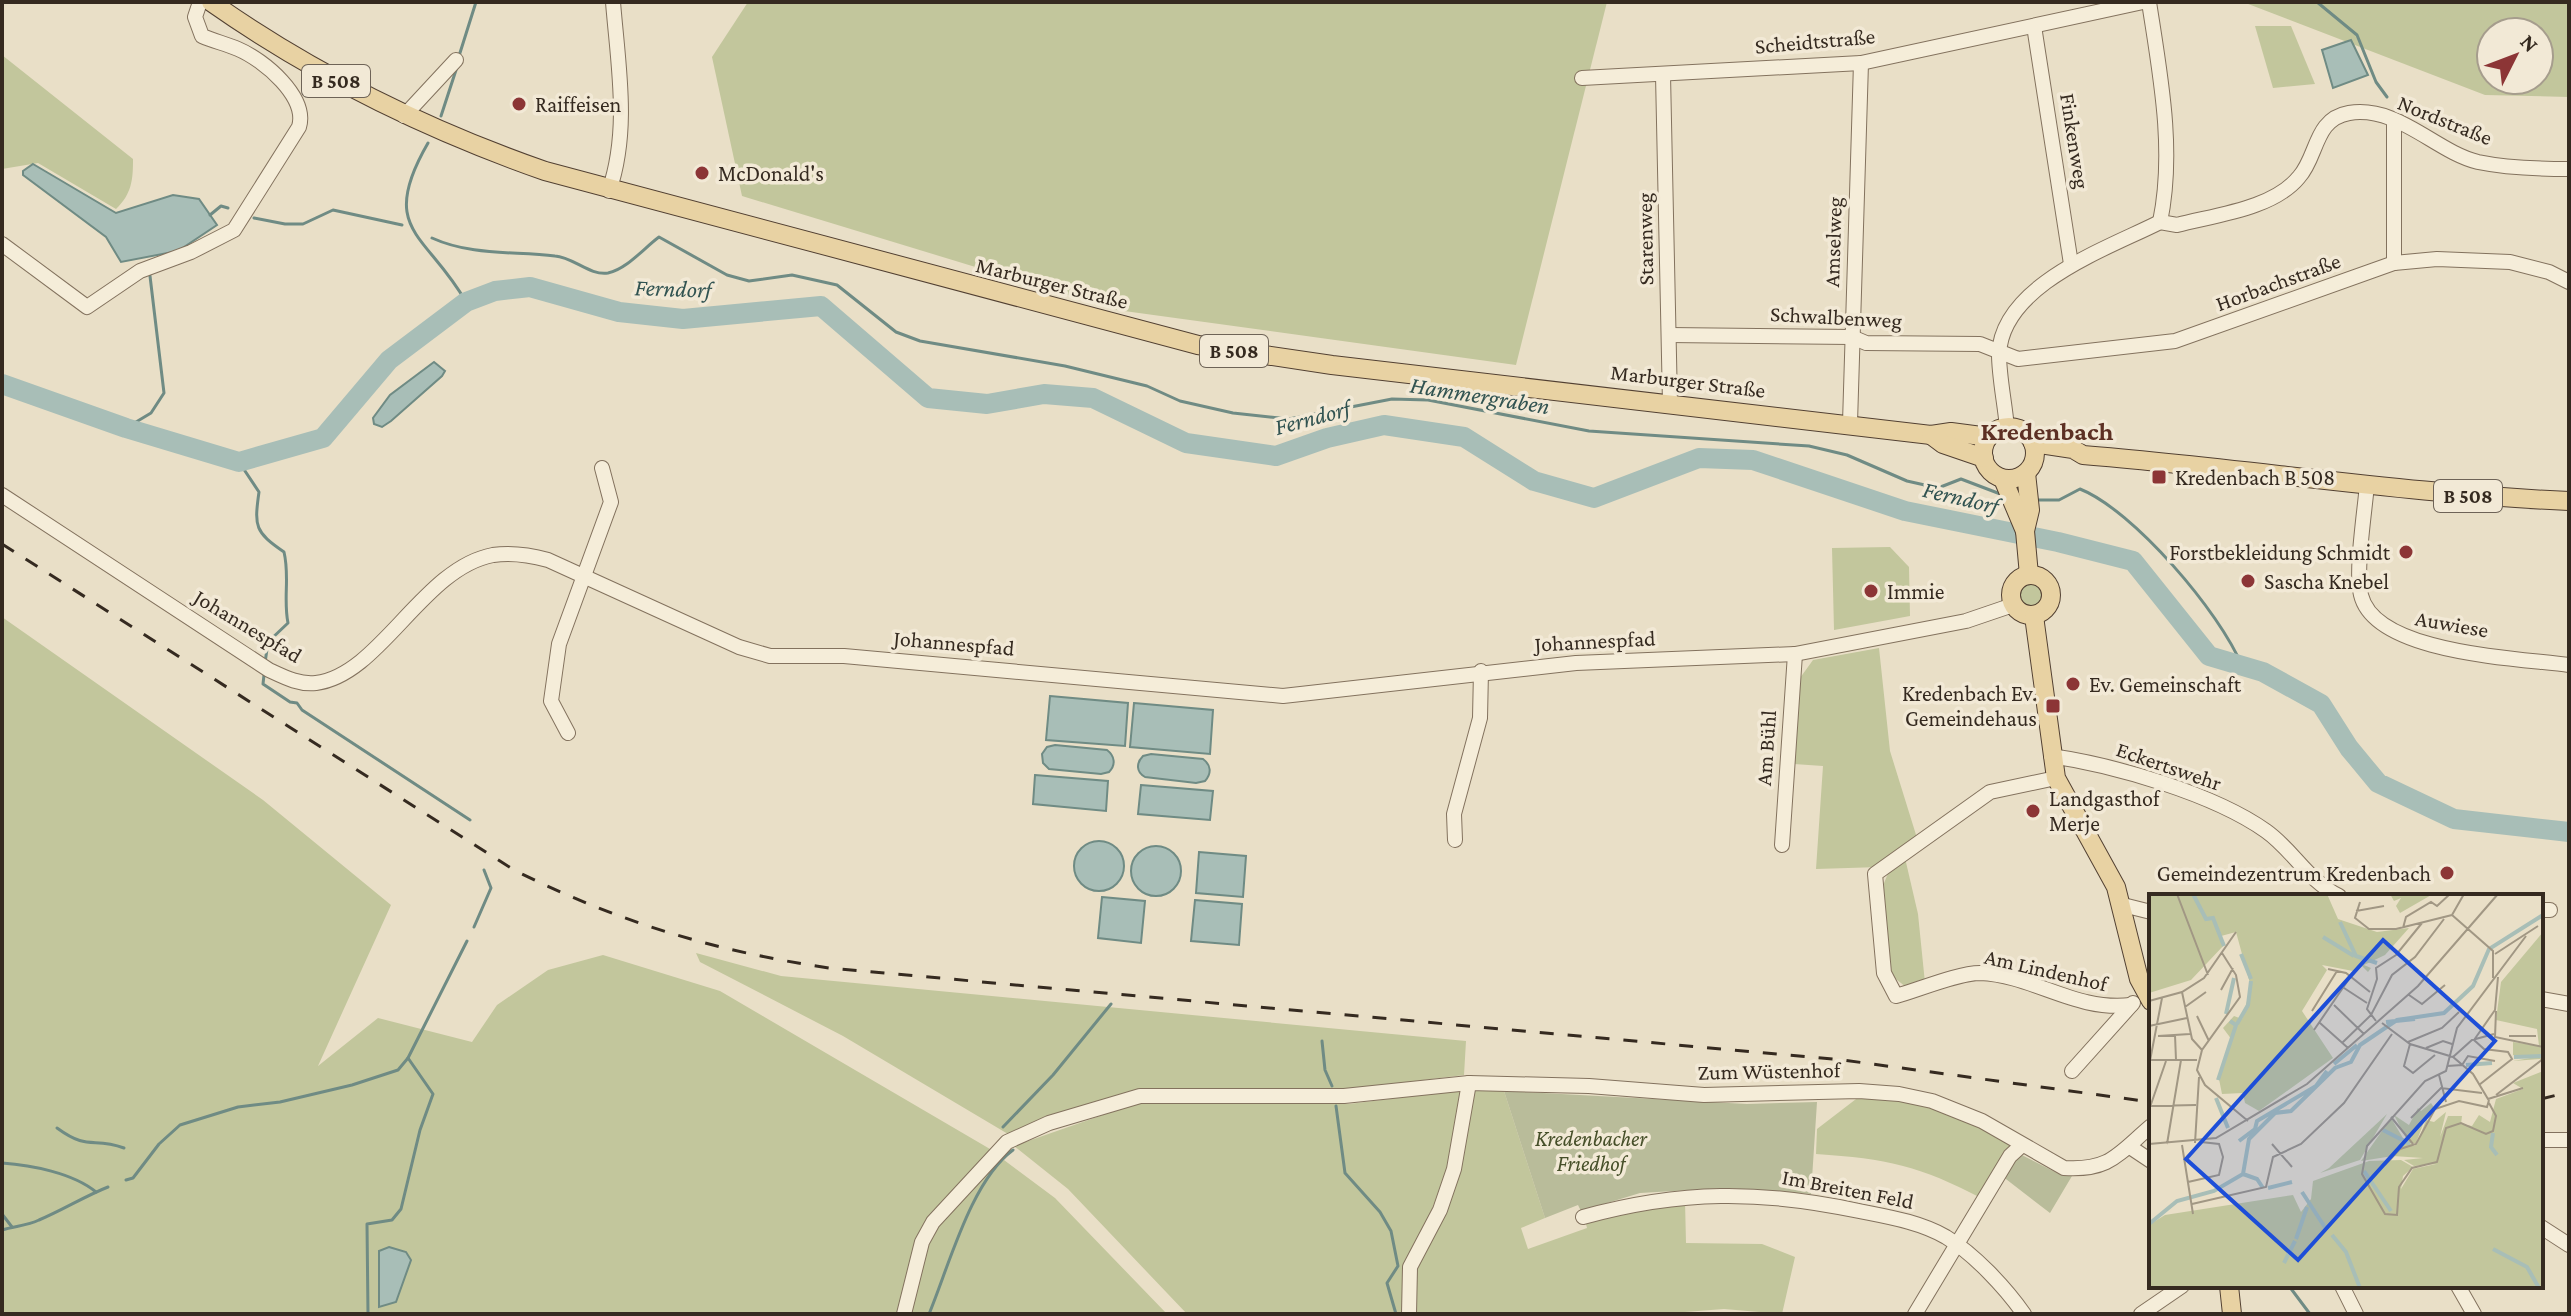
<svg xmlns="http://www.w3.org/2000/svg" width="2571" height="1316" viewBox="0 0 2571 1316" font-family="'Crimson Pro',serif">
  <style>
    .green { fill: #c2c69c; fill-rule: evenodd }
    .cemetery { fill: #b9bc9a }
    .water { fill: #a8beb7; stroke: #6f8b84; stroke-width: 2 }
    .lines { fill: none; stroke-linecap: round; stroke-linejoin: round }
    .stream { stroke: #6f8b84; stroke-width: 3 }
    .river { stroke: #a8beb7; stroke-width: 20 }
    .minor-casing { stroke: #83725e; stroke-width: 16 }
    .major-casing { stroke: #524032; stroke-width: 20 }
    .minor { stroke: #f5edd9; stroke-width: 14 }
    .major { stroke: #e8d2a3; stroke-width: 18 }
    .rail { stroke: #352a20; stroke-width: 3; stroke-dasharray: 14 14; stroke-linecap: butt }
    .poi-dot { fill: #8c3536; stroke: #f2e9d6; stroke-width: 3 }
    .labels { text-anchor: middle; dominant-baseline: central; stroke-width: 7; stroke-linejoin: round; paint-order: stroke }
    .shield { fill: #f2e9d6; stroke: #6e6357; stroke-width: 2 }
    .shield-label { font-size: 20px; font-weight: bold; fill: #352a20 }
    .street-label { font-size: 22px; fill: #352a20; stroke: #f2e9d6 }
    .poi-label { font-size: 22px; fill: #352a20; stroke: #f2e9d6; text-anchor: start }
    .park-label { font-size: 22px; font-style: italic; fill: #464f29; stroke: #f2e9d6 }
    .water-label { font-size: 24px; font-style: italic; fill: #315351; stroke: #f2e9d6 }
    .quarter-label { font-size: 26px; font-weight: bold; fill: #5d3024; stroke: #f2e9d6 }
    .inset-river { fill: none; stroke: #a8beb7; stroke-width: 4 }
    .inset-road { fill: none; stroke: #a19784; stroke-width: 2 }
    .view { fill: #1d4ed8; fill-opacity: 0.15; stroke: #1d4ed8; stroke-width: 4 }
    .inset-edge { fill: none; stroke: #352a20; stroke-width: 4 }
  </style>
  <rect width="100%" height="100%" fill="#e9dfc7"/>
  <g class="green">
    <polygon points="748,2 1607,2 1516,365 1117,310 742,196 712,57"/>
    <path d="M2243 2H2569V97L2485 95ZM2491 32H2539V80H2491Z"/>
    <polygon points="2255,26 2291,26 2315,84 2273,88"/>
    <path d="M2 55 133 159C133 179 132 194 116 209L38 163 2 169Z"/>
    <polygon points="1890,547 1909,567 1910,616 1834,630 1832,548"/>
    <circle cx="2031" cy="595" r="20"/>
    <polygon points="2,617 263,800 391,905 318,1066 378,1018 472,1042 497,1005 548,970 603,955 720,991 990,1149 981,1172 1004,1160 1055,1198 1167,1314 2,1314"/>
    <polygon points="1879,648 1890,751 1917,838 1880,867 1816,869 1823,766 1794,764 1800,678 1813,660"/>
    <polygon points="1905,858 1918,914 1925,983 1906,987 1892,976 1882,888 1889,871"/>
    <polygon points="696,953 781,976 1466,1041 1464,1075 1343,1090 1136,1091 1046,1116 1008,1134 843,1036 700,962"/>
    <polygon points="1461,1090 1449,1167 1402,1282 1406,1314 1187,1314 1068,1189 1014,1146 1140,1102 1349,1104"/>
    <polygon points="1475,1090 1504,1091 1545,1218 1521,1228 1528,1249 1587,1228 1586,1224 1643,1208 1685,1201 1686,1243 1762,1244 1795,1257 1782,1314 1724,1309 1659,1314 1416,1314 1416,1267"/>
    <path d="M1860 1096 1930 1104 2015 1144 1983 1199C1918 1165 1888 1159 1816 1154L1817 1129Z"/>
  </g>
  <g class="cemetery">
    <polygon points="1504,1091 1747,1104 1817,1102 1811,1194 1725,1188 1640,1193 1581,1211 1578,1205 1545,1218"/>
    <polygon points="2018,1153 2059,1174 2072,1176 2050,1213 2002,1176"/>
  </g>
  <g class="water">
    <polygon points="2351,40 2368,75 2333,88 2322,50"/>
    <polygon points="33,164 116,213 173,195 199,199 217,225 178,251 121,262 106,237 23,175 23,171"/>
    <polygon points="434,362 445,371 442,376 391,421 382,427 374,424 373,418 390,395"/>
    <polygon points="1050,696 1128,703 1125,746 1046,740"/>
    <polygon points="1134,703 1213,710 1210,754 1130,747"/>
    <path d="M1055 745 1107 750C1115 756 1116 765 1109 772L1101 774 1049 769 1043 763 1042 754 1047 747Z"/>
    <path d="M1151 754 1203 759C1211 765 1212 773 1205 781L1196 783 1145 777C1136 772 1136 763 1143 756Z"/>
    <polygon points="1035,775 1108,781 1106,811 1033,804"/>
    <polygon points="1141,785 1213,791 1210,820 1138,814"/>
    <circle cx="1099" cy="866" r="25"/>
    <circle cx="1156" cy="871" r="25"/>
    <polygon points="1199,852 1246,856 1243,897 1196,893"/>
    <polygon points="1102,897 1145,901 1141,943 1098,938"/>
    <polygon points="1195,900 1242,904 1239,945 1191,941"/>
    <polygon points="389,1247 406,1252 411,1260 396,1302 379,1307 379,1251"/>
  </g>
  <g class="lines">
    <g class="stream">
      <polyline points="2317,2 2357,35 2376,82 2387,97"/>
      <polyline points="459,56 476,2"/>
      <polyline points="441,116 457,67"/>
      <path d="M428 143C377 231 427 233 466 302"/>
      <polyline points="210,215 221,206 228,208"/>
      <polyline points="254,218 285,224 303,224 333,210 402,225"/>
      <path d="M432 238C472 256 513 251 555 256 573 257 590 276 608 273 627 269 644 248 659 237L727 275 749 281 792 275 837 285 896 332 920 341 1065 366 1147 386 1180 401 1233 413 1289 419 1392 399 1428 400 1589 431 1809 446 1847 455 1907 481 1938 488 1961 479 2003 495"/>
      <polyline points="126,428 151,413 164,393 150,276"/>
      <path d="M239 462 259 492C254 527 255 532 284 552 290 577 283 598 288 623L268 642 265 663"/>
      <path d="M2034 500H2059L2080 489C2133 510 2220 612 2242 666"/>
      <polyline points="264,675 263,684 290,702 297,703 302,710 470,820"/>
      <polyline points="474,927 491,888 484,870"/>
      <polyline points="1322,1041 1325,1070 1332,1086"/>
      <polyline points="1336,1106 1345,1173 1380,1212 1391,1231 1398,1266 1387,1283 1396,1314"/>
      <polyline points="1003,1127 1053,1075 1111,1004"/>
      <path d="M57 1128C90 1152 92 1136 124 1148"/>
      <path d="M2 1163C31 1165 73 1173 96 1192"/>
      <polyline points="126,1180 133,1178 159,1144 180,1125 238,1107 280,1102 352,1085 398,1070 408,1058"/>
      <polyline points="2,1214 12,1227"/>
      <path d="M2 1230C14 1226 27 1226 39 1220 63 1210 85 1196 108 1187"/>
      <polyline points="2289,1286 2310,1314"/>
      <polyline points="368,1314 367,1224 392,1220 401,1209 420,1130 433,1094 408,1058 467,941"/>
      <path d="M929 1314C949 1266 971 1181 1013 1150"/>
    </g>
    <polyline class="river" points="2,384 126,428 239,462 323,438 389,360 466,302 495,291 530,287 619,312 683,319 821,306 928,398 987,404 1044,394 1093,398 1186,443 1276,456 1327,438 1384,425 1464,437 1534,481 1594,498 1699,458 1753,460 1905,511 2058,542 2133,561 2209,656 2263,672 2321,704 2349,748 2378,783 2454,819 2569,832"/>
    <defs>
      <g id="minor">
        <path d="M2149 2C2160 74 2175 150 2160 222"/>
        <polyline points="2034,26 2071,264"/>
        <polyline points="1663,75 1670,403"/>
        <polyline points="1582,78 1861,63 2143,2"/>
        <polyline points="404,116 456,60"/>
        <path d="M609 191C630 130 618 65 613 2"/>
        <path d="M2160 222 2177 225C2215 215 2273 209 2299 177 2318 156 2314 119 2349 113 2398 105 2436 152 2478 162 2507 168 2540 169 2569 169"/>
        <path d="M2 244 87 307 140 271 191 252 234 230 299 127C308 97 264 60 238 49 226 44 214 41 202 36L195 17 200 2"/>
        <polyline points="2394,263 2394,121"/>
        <polyline points="1669,335 1852,337 1866,343 1980,344 2018,359 2175,341 2394,263 2437,259 2510,262 2549,272 2569,282"/>
        <polyline points="1850,423 1861,63"/>
        <path d="M2007 428C2005 404 1999 377 1999 354 2002 284 2109 248 2160 222"/>
        <path d="M2367 484C2365 510 2355 572 2361 595 2375 654 2518 658 2569 665"/>
        <path d="M2 495 269 670C284 677 299 685 316 683 380 675 423 568 493 555 512 552 530 555 548 560L739 647 770 656H844L1283 696 1576 663 1795 654 1966 621 2013 605"/>
        <polyline points="568,733 551,701 559,644 611,502 602,468"/>
        <path d="M2051 756C2114 765 2214 794 2266 831 2293 850 2308 881 2339 896"/>
        <path d="M2056 778 1990 792 1875 874 1884 973 1896 996C1918 990 1958 973 1980 973 2033 975 2076 1012 2131 1005"/>
        <polyline points="1455,840 1454,814 1480,718 1481,671"/>
        <polyline points="1782,845 1795,654"/>
        <polyline points="2123,905 2151,912"/>
        <polyline points="2541,910 2550,910"/>
        <polyline points="2541,999 2569,1004"/>
        <polyline points="2072,1071 2133,1003"/>
        <polyline points="2541,1140 2569,1140"/>
        <polyline points="2130,1147 2151,1161"/>
        <path d="M1583 1217C1681 1190 1760 1190 1859 1211 1889 1217 1920 1222 1946 1237 1974 1254 2005 1287 2024 1314"/>
        <polyline points="2541,1227 2569,1245"/>
        <polyline points="2342,1286 2356,1314"/>
        <polyline points="2458,1286 2474,1314"/>
        <path d="M904 1314 922 1242 933 1222 1007 1142 1049 1123 1140 1096H1344L1469 1083 1589 1086 1704 1095 1859 1091 1899 1094 1932 1101 1982 1121 2064 1168C2110 1171 2118 1154 2151 1126"/>
        <polyline points="1409,1314 1410,1267 1440,1210 1454,1169 1469,1083"/>
        <polyline points="1915,1314 2010,1156 2022,1145"/>
        <polyline points="2141,1314 2182,1286"/>
      </g>
      <g id="major">
        <path d="M211 2C315 75 425 129 545 171L1198 345 1332 365 1931 435 1951 432 1989 437"/>
        <circle cx="2009" cy="453" r="26"/>
        <polyline points="1931,435 1943,444 1984,458"/>
        <path d="M2033 443 2073 449 2083 455C2245 468 2407 494 2569 501"/>
        <polyline points="2026,473 2030,510 2025,531 2029,575"/>
        <polyline points="2003,479 2025,531"/>
        <circle cx="2031" cy="595" r="20"/>
        <polyline points="2034,616 2056,778 2116,887 2139,979 2151,1001"/>
        <polyline points="2229,1286 2232,1314"/>
      </g>
    </defs>
    <use href="#minor" class="minor-casing"/>
    <use href="#major" class="major-casing"/>
    <use href="#minor" class="minor"/>
    <use href="#major" class="major"/>
    <g class="rail">
      <path d="M2 544 514 870C618 922 714 951 829 968L1843 1060 2151 1102"/>
      <polyline points="2541,1099 2569,1092"/>
    </g>
  </g>
  <g class="poi-dot">
    <circle cx="519" cy="104" r="8"/>
    <circle cx="702" cy="173" r="8"/>
    <rect x="2151" y="469" width="16" height="16" rx="4"/>
    <circle cx="2406" cy="552" r="8"/>
    <circle cx="2248" cy="581" r="8"/>
    <circle cx="1871" cy="591" r="8"/>
    <circle cx="2073" cy="684" r="8"/>
    <rect x="2045" y="698" width="16" height="16" rx="4"/>
    <circle cx="2033" cy="811" r="8"/>
    <circle cx="2447" cy="873" r="8"/>
  </g>
  <g class="labels">
    <g class="shield">
      <rect x="302" y="65" width="68" height="32" rx="6"/>
      <rect x="1200" y="335" width="68" height="32" rx="6"/>
      <rect x="2434" y="480" width="68" height="32" rx="6"/>
    </g>
    <g class="shield-label">
      <text x="336" y="81">B 508</text>
      <text x="1234" y="351">B 508</text>
      <text x="2468" y="496">B 508</text>
    </g>
    <g class="street-label">
      <text transform="translate(1815 41) rotate(-5)">Scheidtstraße</text>
      <text transform="translate(2445 120) rotate(22)">Nordstraße</text>
      <text transform="translate(2075 141) rotate(81)">Finkenweg</text>
      <text transform="translate(1645 239) rotate(-91)">Starenweg</text>
      <text transform="translate(1833 242) rotate(-88)">Amselweg</text>
      <text transform="translate(2278 282) rotate(-20)">Horbachstraße</text>
      <text transform="translate(1052 283) rotate(14)">Marburger Straße</text>
      <text transform="translate(1836 317) rotate(3)">Schwalbenweg</text>
      <text transform="translate(1688 381) rotate(7)">Marburger Straße</text>
      <text transform="translate(2452 624) rotate(10)">Auwiese</text>
      <text transform="translate(248 626) rotate(31)">Johannespfad</text>
      <text transform="translate(1595 641) rotate(-3)">Johannespfad</text>
      <text transform="translate(954 643) rotate(5)">Johannespfad</text>
      <text transform="translate(1766 748) rotate(-86)">Am Bühl</text>
      <text transform="translate(2169 766) rotate(19)">Eckertswehr</text>
      <text transform="translate(2046 970) rotate(13)">Am Lindenhof</text>
      <text transform="translate(1769 1071) rotate(-1)">Zum Wüstenhof</text>
      <text transform="translate(1848 1189) rotate(11)">Im Breiten Feld</text>
    </g>
    <g class="poi-label">
      <text x="535" y="104">Raiffeisen</text>
      <text x="718" y="173">McDonald's</text>
      <text x="2175" y="477">Kredenbach B 508</text>
      <text x="2390" y="552" text-anchor="end">Forstbekleidung Schmidt</text>
      <text x="2264" y="581">Sascha Knebel</text>
      <text x="1887" y="591">Immie</text>
      <text x="2089" y="684">Ev. Gemeinschaft</text>
      <text x="2037" y="693" text-anchor="end">Kredenbach Ev.<tspan x="2037" dy="25">Gemeindehaus</tspan></text>
      <text x="2049" y="798">Landgasthof<tspan x="2049" dy="25">Merje</tspan></text>
      <text x="2431" y="873" text-anchor="end">Gemeindezentrum Kredenbach</text>
    </g>
    <g class="park-label">
      <text x="1591" y="1138">Kredenbacher<tspan x="1591" dy="25">Friedhof</tspan></text>
    </g>
    <g class="water-label">
      <text transform="translate(673 288) rotate(2)">Ferndorf</text>
      <text transform="translate(1480 395) rotate(9)">Hammergraben</text>
      <text transform="translate(1312 417) rotate(-15)">Ferndorf</text>
      <text transform="translate(1961 497) rotate(13)">Ferndorf</text>
    </g>
    <g class="quarter-label">
      <text x="2047" y="431">Kredenbach</text>
    </g>
  </g>
  <g transform="translate(2149 894)">
    <rect width="394" height="394" fill="#e9dfc7"/>
    <path d="M0 0H178L189 25 228 38 260 34 236 61 215 71 222 74 219 78 213 72 204 77 173 71 178 76 153 117 184 164 110 217 96 209 94 199 73 200 70 185 83 146 74 134 85 122 93 125 102 93 87 38 72 42 76 50 42 86 0 99ZM241 0H284L251 19 247 12 252 4 245 7ZM394 38V173L391 165 364 167 381 164 364 161V148L390 152 388 135 347 126 352 88ZM394 177V394H0V331L16 321 144 301 152 318 162 305 164 287 220 267 252 266 264 273 254 282 252 295 264 275 287 270 265 272 255 266 274 264 244 262 212 267 242 224 254 244 258 246 245 221 260 231 269 214 272 217 282 209 286 215 276 225 267 249H261L265 252 268 250 277 226 285 228 297 218 291 243 299 222H313L312 230 323 232 330 221 341 228 347 205 374 195 364 189ZM238 220 211 266 171 279 180 274Z" fill="#c2c69c"/>
    <path class="inset-river" d="M44 0 57 25 64 24 75 52M191 28 207 62 228 69M174 43 205 62M92 60 102 85M77 120 85 84M237 128 266 125M88 130 99 111 102 87M365 163 394 162M185 170 208 151M317 171 343 169M69 186 87 131 81 127M67 204 79 234M234 236 261 250M344 239 342 253 348 261M90 247 106 235 108 227 167 192 178 177M215 277 242 317M94 280 108 285 114 294M119 294 143 288M153 298 177 335M0 330 28 307 65 297 94 280 100 245 126 219 142 217 186 174 202 168 211 151 248 126 295 119 324 92 340 55 394 21M183 341 197 358 211 394M147 345 158 313M344 355 378 373 390 394M135 369 146 347"/>
    <path class="inset-road" d="M28 0 59 81M211 8 206 24 220 35H247L303 21M207 17 235 12M303 21 344 57V84M303 21 315 0M254 34 257 23 282 8 288 12 301 0M73 59 87 81 91 103 53 156 48 176 56 191 99 227M346 60 389 32M179 75 197 79 221 98M195 94 218 109M72 96 84 74M33 98 43 145 53 156M260 101 273 110 296 91M0 107 33 98 55 84 87 38M185 111 215 140M36 113 57 98M163 117 188 77M347 117 346 143 394 153M48 122 60 147M227 127 218 115 228 85 227 74 247 61 273 29M171 129 199 154M233 129 261 150 304 163 324 180 339 205 374 194M0 132 38 124M165 136 202 82M26 141 27 166M9 142 41 140M360 142H387M259 148 293 134 310 118M193 149 222 121 243 81 266 63 295 25M261 150 255 172 264 179 286 161M277 154 294 147 303 150M304 163 323 146 345 140M1 166H48M0 172 13 104M298 172 313 171 319 162 346 167M290 181 297 208M330 191 363 165 359 158 335 155 325 146 346 116 349 83M347 201 394 165M340 209 347 222 344 237 337 240 312 229 297 234 288 268 263 274 250 293 248 321 236 320 213 280 218 252 276 187 297 177 308 134 377 42M1 212 47 211M0 216 17 167M242 223 264 250M262 224 292 194 333 199M46 249 50 183M0 250 67 244 158 190 269 92 349 0M18 250 32 166M123 250 143 273M33 251 44 320M236 271 251 255 267 250 286 215 310 207 338 213 340 206M39 288 70 281 74 263 70 250 52 248M43 310 117 293 124 263 152 250 195 209 243 140"/>
    <path class="view" d="M234 46 346 147 149 366 37 265Z"/>
    <rect width="394" height="394" class="inset-edge"/>
  </g>
  <rect width="2571" height="1316" fill="none" stroke="#352a20" stroke-width="8"/>
  <g transform="translate(2515 56) rotate(48)"><circle r="38" fill="#f2e9d6" stroke="#a69d8d" stroke-width="2"/>
  <path d="M0-6L14 30L0 20L-14 30Z" fill="#8c3536"/>
  <text y="-12" font-size="22" font-weight="bold" text-anchor="middle" fill="#352a20">N</text>
  </g>
</svg>
